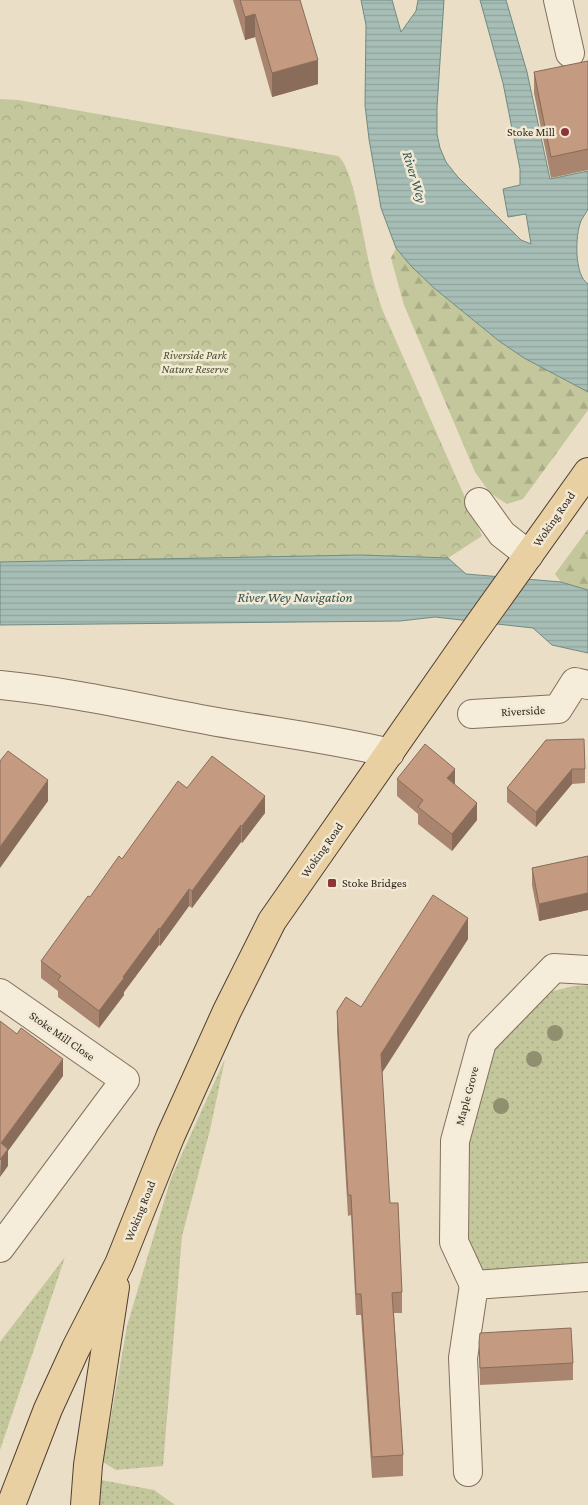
<svg xmlns="http://www.w3.org/2000/svg" width="588" height="1505" viewBox="0 0 588 1505" font-family="'Crimson Pro',serif">
  <style>
    .grass { fill: url(#grass-dots) }
    .forest { fill: url(#forest-firs) }
    .park { fill: url(#park-crowns) }
    .water { fill: url(#water-rules); stroke: #6f8b83 }
    .lines { fill: none; stroke-linecap: round; stroke-linejoin: round }
    .minor-casing { stroke: #83705e; stroke-width: 30 }
    .major-casing { stroke: #513f31; stroke-width: 30 }
    .minor { stroke: #f5ecd9; stroke-width: 28 }
    .major { stroke: #e9d0a2; stroke-width: 28 }
    .tree { fill: #908f70 }
    .wall { fill: #a9846e }
    .shaded-wall { fill: #896c5a }
    .building { fill: #c49a80; stroke: #896c5a }
    .poi-dot { fill: #8c3437; stroke: #f2e9d5; stroke-width: 2 }
    .labels { text-anchor: middle; dominant-baseline: central; stroke-width: 5; stroke-linejoin: round; paint-order: stroke }
    .poi-label { font-size: 12px; fill: #352920; stroke: #f2e9d5; text-anchor: end }
    .park-label { font-size: 12px; font-style: italic; fill: #474f29; stroke: #f2e9d5 }
    .street-label { font-size: 12px; fill: #352920; stroke: #f2e9d5 }
    .water-label { font-size: 14px; font-style: italic; fill: #315350; stroke: #f2e9d5 }
  </style>
  <defs>
    <pattern id="grass-dots" width="8" height="8" patternUnits="userSpaceOnUse" patternTransform="scale(1.25)"><rect width="8" height="8" fill="#c3c79b"/><path d="M2 2h.1M6 6h.1" fill="none" stroke="#a8ab85" stroke-width="1.8" stroke-linecap="round"/></pattern>
    <pattern id="forest-firs" width="22" height="20" patternUnits="userSpaceOnUse" patternTransform="scale(1.25)"><rect width="22" height="20" fill="#c3c79b"/><path d="M5 1l3.5 6h-7zM16 11l3.5 6h-7z" fill="#a8ab85"/></pattern>
    <pattern id="park-crowns" width="20" height="18" patternUnits="userSpaceOnUse" patternTransform="scale(1.25)"><rect width="20" height="18" fill="#c3c79b"/><path d="M2 6a3 3 0 1 1 6 0M12 15a3 3 0 1 1 6 0" fill="none" stroke="#a8ab85"/></pattern>
    <pattern id="water-rules" width="6" height="5" patternUnits="userSpaceOnUse" patternTransform="scale(1.25)"><rect width="6" height="5" fill="#a7beb6"/><path d="M0 2.5h6" fill="none" stroke="#90a39c"/></pattern>
  </defs>
  <rect width="100%" height="100%" fill="#eadec6"/>
  <g class="grass">
    <polygon points="588,985 588,1269 499,1276 478,1267 461,1225 460,1157 486,1048 549,992 574,986"/>
    <polygon points="225,1059 210,1130 182,1236 163,1466 116,1470 103,1462 127,1326 171,1178"/>
    <polygon points="65,1257 0,1450 0,1342"/>
    <polygon points="101,1480 154,1490 175,1505 100,1505"/>
  </g>
  <g class="forest">
    <polygon points="396,248 411,266 434,288 499,341 524,358 588,392 588,410 523,499 507,504 490,493 475,472 404,305 391,258"/>
    <polygon points="588,529 588,590 561,582 555,574"/>
  </g>
  <path class="park" d="M0 99 18 100 338 156C354 167 365 249 371 272 374 284 378 297 382 309L482 536 448 558 360 555 0 562Z"/>
  <g class="water">
    <path d="M361 0H392L401 32 416 11 418 0H444L437 107V134L440 148 446 162 457 176 521 240 531 244 526 214 508 217 503 189 520 185V169L503 83 480 0H506L527 72 550 179 588 171C588 183 588 195 588 207 588 212 583 216 581 221 575 235 574 275 588 284V392L524 358 499 341 434 288 411 266 396 248 381 208 369 139 365 105 366 25Z"/>
    <polygon points="360,555 448,558 466,574 561,582 588,590 588,653 552,645 533,628 435,617 400,621 0,625 0,562"/>
  </g>
  <g class="lines">
    <defs>
      <g id="minor">
        <polyline points="558,0 570,53"/>
        <polyline points="479,502 502,534 529,555"/>
        <path d="M0 685C73 692 145 709 217 722 275 732 333 739 390 753"/>
        <polyline points="472,714 558,709 575,682 588,685"/>
        <polyline points="0,993 125,1080 0,1248"/>
        <polyline points="474,1285 454,1242 455,1141 482,1042 554,968 588,970"/>
        <polyline points="468,1472 463,1358 474,1285 588,1277"/>
      </g>
      <g id="major">
        <polyline points="11,1505 48,1409 76,1348 119,1264 170,1137 227,1011 272,921 470,637 588,472"/>
        <polyline points="85,1505 88,1465 115,1287"/>
      </g>
    </defs>
    <use href="#minor" class="minor-casing"/>
    <use href="#major" class="major-casing"/>
    <use href="#minor" class="minor"/>
    <use href="#major" class="major"/>
  </g>
  <g class="tree">
    <circle cx="555" cy="1033" r="8"/>
    <circle cx="534" cy="1059" r="8"/>
    <circle cx="501" cy="1106" r="8"/>
  </g>
  <g class="wall">
    <polygon points="233,0 300,0 318,84 272,97 255,37 245,40"/>
    <polygon points="588,61 588,170 551,178 534,93 534,72"/>
    <polygon points="546,740 585,769 585,783 572,784 536,827 507,802 507,788"/>
    <polygon points="397,779 455,785 477,820 452,851 418,824 418,814 397,796"/>
    <polygon points="187,788 265,813 242,843 241,842 192,908 189,906 160,946 159,945 124,992 124,995 99,1028 58,997 58,991 41,978 41,961 122,859"/>
    <polygon points="588,856 588,910 539,921 532,885 532,868"/>
    <polygon points="468,939 382,1073 390,1203 402,1292 402,1313 394,1313 403,1455 403,1476 372,1478 361,1315 356,1315 351,1215 348,1216 337,1031 337,1011 361,1007"/>
    <polygon points="479,1342 573,1363 573,1380 480,1385"/>
  </g>
  <g class="shaded-wall">
    <polygon points="255,14 255,37 245,40 245,17"/>
    <polygon points="318,60 318,84 272,97 272,73"/>
    <polygon points="455,769 455,786 447,778"/>
    <polygon points="572,769 572,784 536,827 536,812"/>
    <polygon points="48,780 48,801 0,868 0,847"/>
    <polygon points="265,796 265,813 242,843 242,826"/>
    <polygon points="477,803 477,820 452,851 452,834"/>
    <polygon points="241,825 241,842 192,908 192,891"/>
    <polygon points="189,889 189,906 160,946 160,929"/>
    <polygon points="588,893 588,910 539,921 539,904"/>
    <polygon points="468,918 468,939 381,1074 381,1054"/>
    <polygon points="159,928 159,945 124,992 124,995 99,1028 99,1011 123,977"/>
    <polygon points="63,1059 63,1076 8,1151 8,1166 0,1177 1,1143"/>
  </g>
  <g class="building">
    <polygon points="240,0 300,0 318,60 272,73 255,14 245,17"/>
    <polygon points="588,61 588,149 551,157 534,72"/>
    <polygon points="584,739 585,769 572,769 536,812 507,788 546,740"/>
    <polygon points="425,744 455,769 447,778 477,803 452,834 418,807 423,800 397,779"/>
    <polygon points="8,751 48,780 0,847 0,761"/>
    <polygon points="212,756 265,796 242,826 241,825 192,891 189,889 160,929 159,928 123,977 124,978 99,1011 58,980 61,976 41,961 88,896 90,897 119,856 122,859 178,781 187,788"/>
    <polygon points="588,856 588,893 539,904 532,868"/>
    <polygon points="433,895 468,918 381,1054 390,1203 398,1203 402,1292 392,1293 403,1455 372,1457 361,1294 356,1294 351,1195 348,1195 337,1011 346,997 361,1007"/>
    <polygon points="0,1021 17,1034 21,1028 63,1059 1,1143 8,1149 0,1160"/>
    <polygon points="571,1328 573,1363 480,1368 479,1342 480,1333"/>
  </g>
  <g class="poi-dot">
    <circle cx="565" cy="132" r="5"/>
    <rect x="327" y="878" width="10" height="10" rx="2.5"/>
  </g>
  <g class="labels">
    <g class="poi-label">
      <text x="555" y="132">Stoke Mill</text>
      <text x="342" y="883" text-anchor="start">Stoke Bridges</text>
    </g>
    <g class="park-label">
      <text x="195" y="355">Riverside Park<tspan x="195" dy="14">Nature Reserve</tspan></text>
    </g>
    <g class="street-label">
      <text transform="translate(554 519) rotate(-55)">Woking Road</text>
      <text transform="translate(523 711) rotate(-3)">Riverside</text>
      <text transform="translate(322 850) rotate(-55)">Woking Road</text>
      <text transform="translate(62 1036) rotate(35)">Stoke Mill Close</text>
      <text transform="translate(467 1096) rotate(-75)">Maple Grove</text>
      <text transform="translate(140 1211) rotate(-68)">Woking Road</text>
    </g>
    <g class="water-label">
      <text transform="translate(415 177) rotate(73)">River Wey</text>
      <text x="295" y="597">River Wey Navigation</text>
    </g>
  </g>
</svg>
